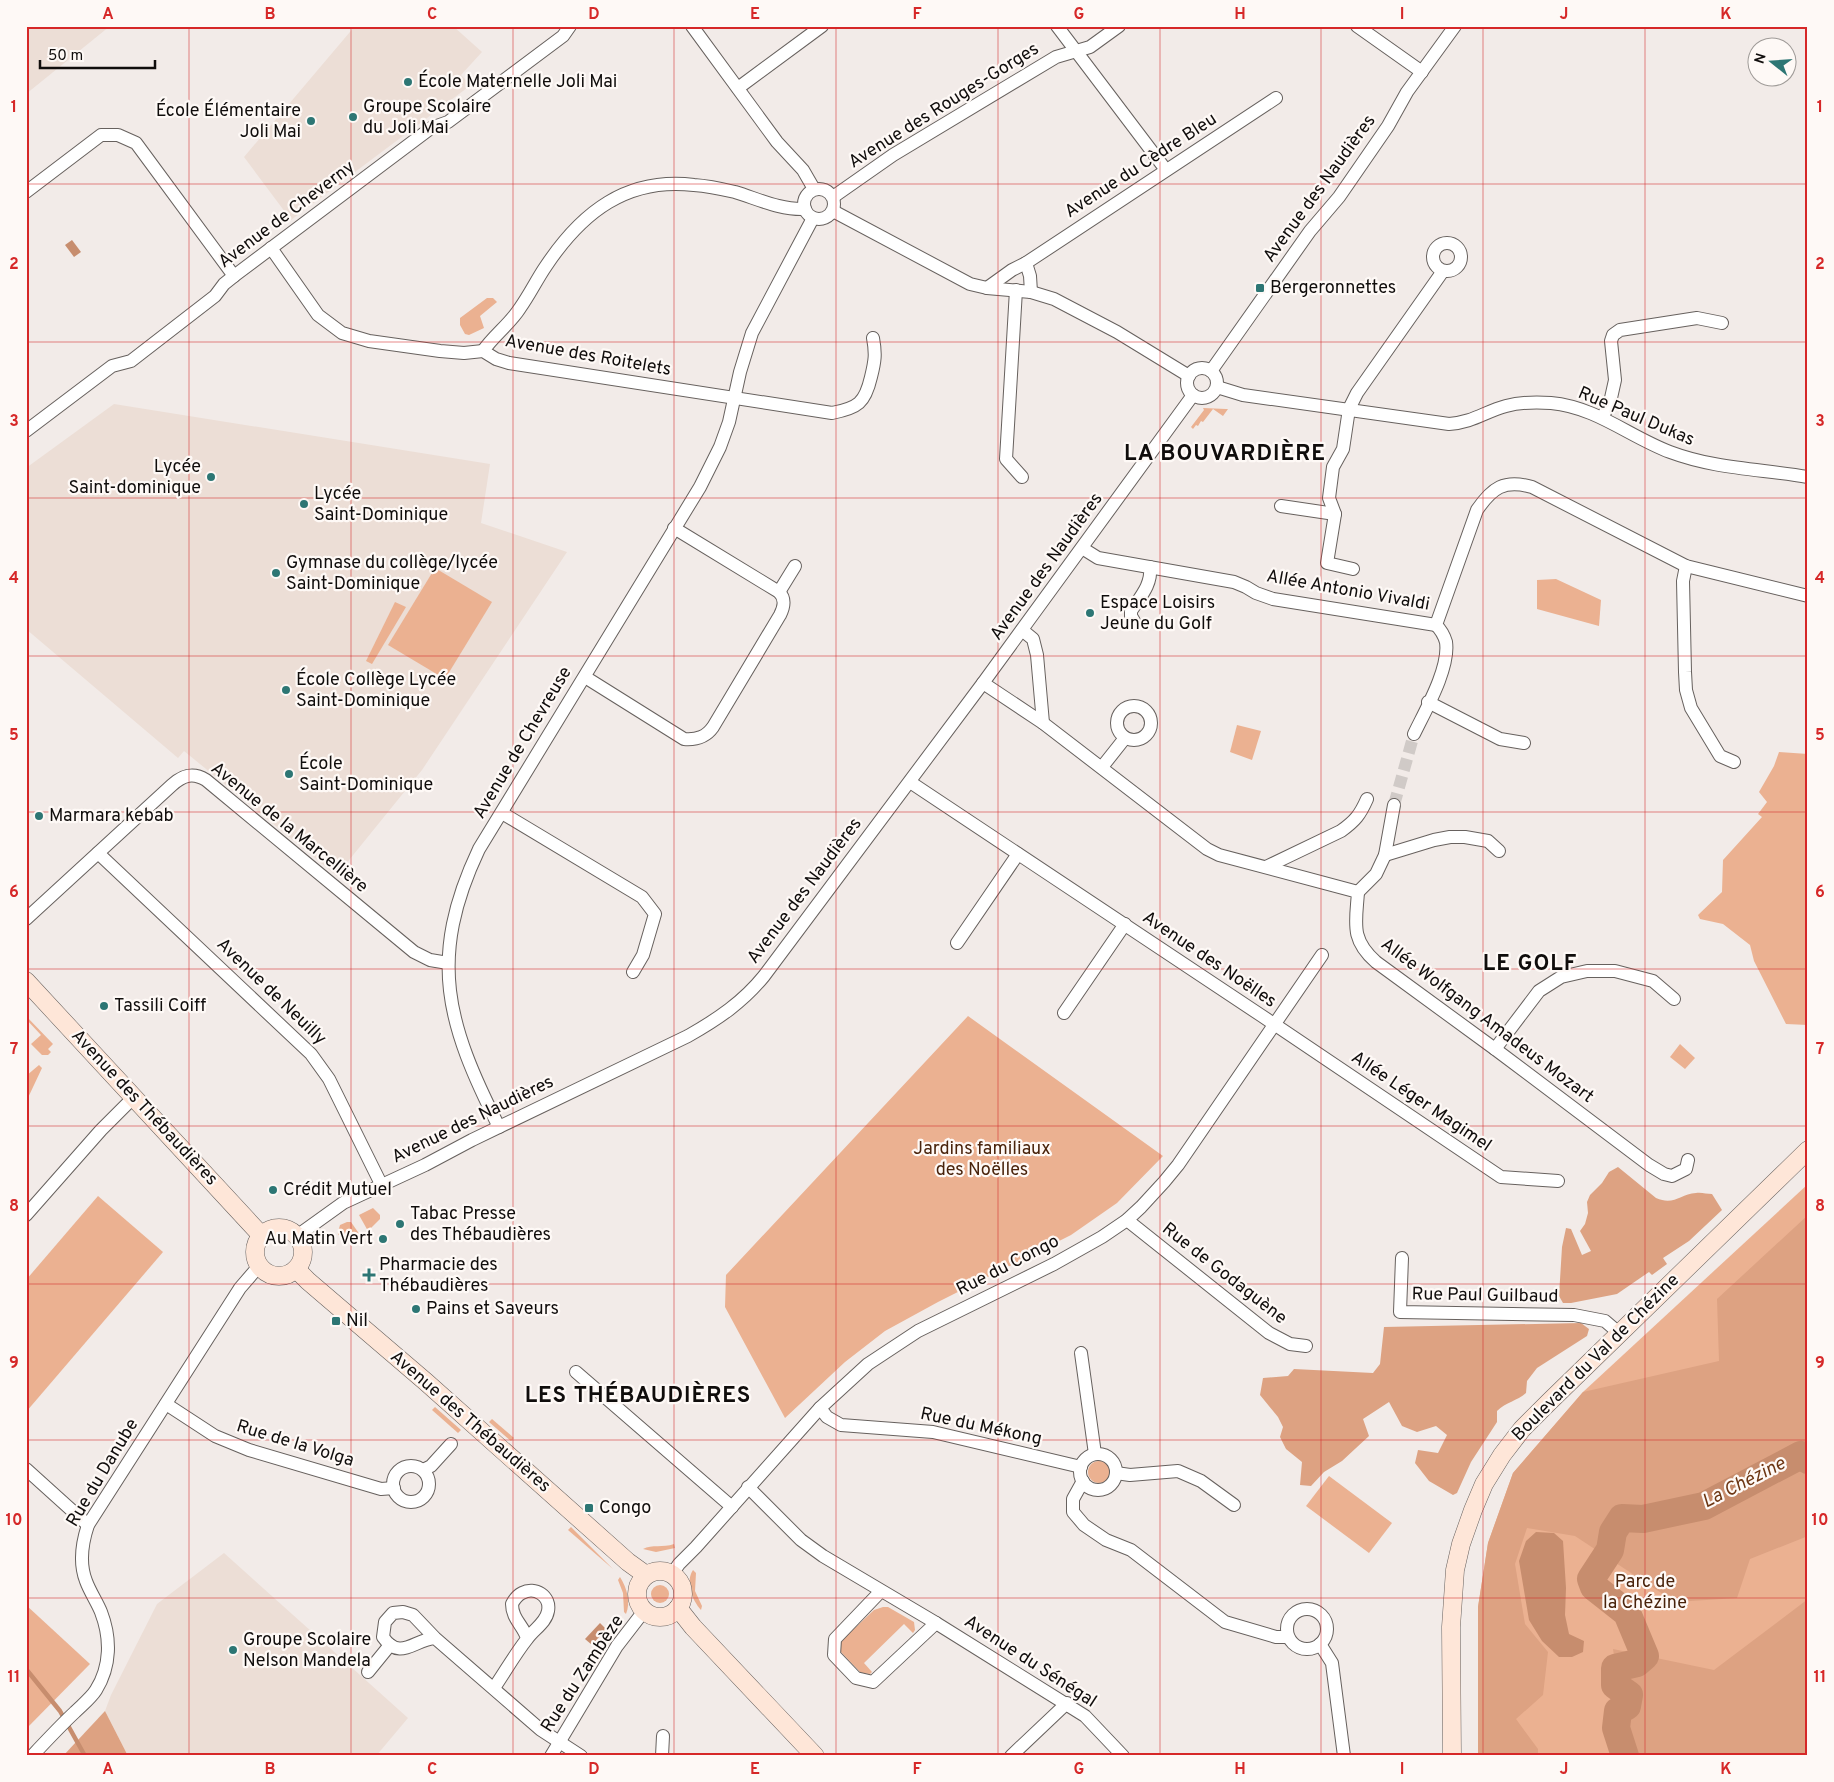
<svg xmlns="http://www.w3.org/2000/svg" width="1834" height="1782" viewBox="0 0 1834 1782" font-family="Overpass,sans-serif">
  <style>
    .built { fill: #ecded6 }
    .green { fill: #ebb191 }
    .forest { fill: #dda282 }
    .water { fill: #c78d6e }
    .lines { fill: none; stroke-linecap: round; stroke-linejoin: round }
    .stream { stroke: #c78d6e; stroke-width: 4.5 }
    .river { stroke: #c78d6e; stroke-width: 28 }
    .street-tunnel { stroke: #d0cac7; stroke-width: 12; stroke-dasharray: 12 6; stroke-linecap: butt }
    .street-casing { stroke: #67615e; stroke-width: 14 }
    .secondary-casing { stroke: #67615e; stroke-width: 19 }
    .street { stroke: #fff; stroke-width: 12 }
    .secondary { stroke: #fee6d8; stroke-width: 18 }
    .grid { fill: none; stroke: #d62828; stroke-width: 1; stroke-opacity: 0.55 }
    .poi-dot { fill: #2d7674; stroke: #fef9f6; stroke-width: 2 }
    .labels { text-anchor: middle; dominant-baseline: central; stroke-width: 4.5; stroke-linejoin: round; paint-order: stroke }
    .poi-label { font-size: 18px; fill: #100d0c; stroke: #fef9f6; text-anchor: start }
    .street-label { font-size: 18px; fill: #100d0c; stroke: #fef9f6 }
    .park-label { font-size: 18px; fill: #49230b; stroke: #fef9f6 }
    .water-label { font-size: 19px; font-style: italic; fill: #6d3613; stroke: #fef9f6 }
    .district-label { font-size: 22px; font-weight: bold; letter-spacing: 1px; fill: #100d0c; stroke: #fef9f6 }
    .neatline { fill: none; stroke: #d62828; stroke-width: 2 }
    .grid-label { font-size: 16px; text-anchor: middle; font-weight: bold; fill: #d62828 }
  </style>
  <rect width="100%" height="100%" fill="#f2ebe8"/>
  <g class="built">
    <polygon points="26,26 110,26 26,94"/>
    <polygon points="355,26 453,26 482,52 461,75 471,85 291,220 244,157"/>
    <polygon points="114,404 490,464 481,523 567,552 422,770 341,870 337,876 184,751 178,758 26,629 26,468"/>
    <polygon points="224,1553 408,1718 376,1756 128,1756 105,1711 111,1695 157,1604"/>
  </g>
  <g class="green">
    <polygon points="487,298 493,298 497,302 480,316 484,328 469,335 465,334 460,325 460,318"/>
    <polygon points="1203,408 1226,409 1228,409 1223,416 1213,409 1203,422 1201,421 1198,426 1196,425 1193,429 1191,427 1204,410"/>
    <polygon points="435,568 492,602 445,679 388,645"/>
    <polygon points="1556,579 1601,600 1599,626 1537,609 1537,580"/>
    <polygon points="395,602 406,607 372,664 366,661"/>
    <polygon points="1237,725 1261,731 1252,760 1230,752"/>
    <polygon points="1779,752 1808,754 1808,1025 1786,1024 1754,961 1750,945 1723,924 1700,919 1698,915 1722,892 1723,860 1762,817 1758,814 1767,802 1759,792 1774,766"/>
    <polygon points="26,1016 53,1044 48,1049 51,1052 48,1055 42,1055 31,1044 41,1035 26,1019"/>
    <polygon points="968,1016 1163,1156 1117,1203 1071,1235 938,1302 885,1331 845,1362 785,1418 725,1307 726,1275"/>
    <polygon points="1680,1044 1695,1058 1685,1069 1670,1057"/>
    <polygon points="39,1065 42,1068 26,1102 26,1095 29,1092 26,1089 26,1076"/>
    <polygon points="1808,1184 1808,1756 1478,1756 1478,1607 1488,1543 1513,1473 1583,1392"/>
    <polygon points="98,1196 163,1252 26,1412 26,1280"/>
    <polygon points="373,1208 380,1215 380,1219 368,1231 359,1215"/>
    <polygon points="347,1222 351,1222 360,1235 359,1238 338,1235 338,1232 340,1225"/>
    <polygon points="435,1407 461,1430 458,1433 432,1410"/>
    <polygon points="492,1419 514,1438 511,1441 489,1422"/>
    <circle cx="1099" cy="1472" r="11"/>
    <polygon points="1329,1476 1392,1523 1369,1553 1306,1506"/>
    <polygon points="571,1527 613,1569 568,1530"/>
    <path d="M674 1544 675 1548 656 1552 643 1549C652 1544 663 1548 674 1544Z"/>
    <path d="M693 1570 696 1573 695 1591 702 1606 701 1610C692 1600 685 1582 693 1570Z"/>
    <path d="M620 1577C627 1588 631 1602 626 1614L624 1612 623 1593 618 1580Z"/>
    <circle cx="660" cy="1594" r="9"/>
    <polygon points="26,1605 90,1664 26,1729"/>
    <polygon points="883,1607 888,1607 914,1622 915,1630 913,1633 904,1624 864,1663 872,1672 870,1674 861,1673 840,1651 840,1642 874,1610"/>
  </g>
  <g class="forest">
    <path d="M1618 1167 1656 1198C1674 1206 1680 1194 1696 1193 1701 1192 1707 1194 1712 1194L1722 1210 1689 1241 1663 1258 1667 1264 1652 1275 1649 1272 1617 1294 1571 1303H1563L1559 1296 1562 1247 1566 1228 1571 1229 1582 1255 1591 1251 1580 1231 1585 1224 1588 1213 1587 1202 1590 1195 1602 1183 1609 1172Z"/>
    <polygon points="1808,1215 1808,1536 1750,1559 1737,1598 1675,1602 1575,1536 1527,1528 1515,1564 1525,1624 1548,1652 1543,1695 1516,1719 1538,1749 1538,1756 1478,1756 1478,1607 1488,1543 1513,1473 1583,1392 1719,1361 1717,1299"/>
    <path d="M1581 1323 1589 1329 1587 1336 1537 1368 1527 1381 1526 1393C1517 1401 1506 1402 1497 1411V1422L1471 1462 1457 1493 1453 1495 1429 1481 1415 1463 1418 1450 1438 1453 1447 1435 1436 1426 1417 1432 1402 1426 1389 1402 1363 1419 1369 1436 1342 1461 1324 1472 1311 1486 1300 1485 1302 1462 1286 1449 1280 1437 1283 1427 1278 1417 1260 1395 1263 1378 1288 1376 1294 1369 1373 1373 1380 1364 1384 1327Z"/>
    <polygon points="1808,1599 1808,1756 1630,1756 1626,1737 1613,1649 1714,1670"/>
    <polygon points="105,1711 128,1756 63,1756"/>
  </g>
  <g class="water">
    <polygon points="72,240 81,252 74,257 65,245"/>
    <polygon points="1536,1532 1554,1533 1563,1541 1566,1588 1565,1615 1569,1634 1584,1641 1583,1652 1572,1657 1559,1657 1542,1641 1529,1620 1519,1561 1526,1541"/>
    <polygon points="600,1623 606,1629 592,1645 585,1639"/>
  </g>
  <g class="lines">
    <polyline class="stream" points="26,1669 60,1711 85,1756"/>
    <polyline class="river" points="1625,1756 1616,1728 1618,1711 1627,1706 1629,1695 1615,1685 1615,1668 1637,1663 1645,1656 1627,1613 1594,1587 1591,1579 1610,1550 1613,1532 1622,1518 1643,1519 1704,1506 1801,1455 1808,1460"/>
    <polyline class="street-tunnel" points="1394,805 1414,734"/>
    <defs>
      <g id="street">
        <polyline points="692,26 777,142 803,170 814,189"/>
        <polyline points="1057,26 1166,170"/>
        <polyline points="1357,26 1422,72"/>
        <polyline points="738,88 822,26"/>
        <circle cx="819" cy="204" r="15"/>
        <polyline points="26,192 101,135 118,135 136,143 234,276"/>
        <polyline points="833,197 893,155 1056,57 1090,47 1119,26"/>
        <polyline points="833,211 970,284 987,288 1031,292 1054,299 1117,332 1189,376"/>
        <circle cx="1447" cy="257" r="14"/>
        <path d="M271 248 318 315 342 333 369 341 440 351 464 353 483 351 496 359 509 363 832 413C858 408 865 403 871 377 875 361 876 354 873 338"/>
        <polyline points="1026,263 1030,276 1031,292"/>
        <polyline points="987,288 1012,270 1026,263 1276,98"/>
        <polyline points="1016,290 1006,459 1022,477"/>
        <path d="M483 351C494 335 510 324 520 308 530 294 537 279 546 266 582 212 627 177 694 185 708 186 722 189 735 192 758 199 780 210 805 209"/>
        <circle cx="1202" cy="383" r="15"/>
        <polyline points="1211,371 1310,231 1339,197 1388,126 1407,92 1455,26"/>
        <path d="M1217 387 1243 395 1449 424C1474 422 1484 412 1506 406 1521 402 1537 402 1551 403 1596 407 1630 437 1670 452 1715 469 1761 469 1808 477"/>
        <polyline points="1603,417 1611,398 1615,380 1611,341 1613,335 1620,330 1697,318 1722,323"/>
        <polyline points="26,431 112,366 131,361 215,296 224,284 234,276 431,128 448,122 563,36 570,26"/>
        <polyline points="1281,506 1335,514"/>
        <polyline points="1082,548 1098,558 1234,582 1246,587 1256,593 1273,599 1436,625"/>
        <polyline points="1686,566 1683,581 1685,672 1686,690 1691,708 1720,756 1734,762"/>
        <polyline points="1353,569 1327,563 1335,514 1329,498 1333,467 1343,449 1349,409 1357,393 1443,271"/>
        <polyline points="779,592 795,566"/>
        <path d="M1134 621 1131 616V611C1140 597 1152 585 1150 567"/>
        <polyline points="1022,630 1033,639 1037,655 1043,723"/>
        <path d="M585 677 684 739C697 740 706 737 713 727L780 615C784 607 786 599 779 592L674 528"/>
        <path d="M983 683 1043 723 1207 849 1219 855 1358 892C1356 923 1350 939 1376 962L1495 1049 1649 1165 1664 1174 1672 1176 1686 1169 1688 1160"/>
        <polyline points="1428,702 1500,739 1524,743"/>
        <circle cx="1134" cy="723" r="17"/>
        <path d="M1414 734C1425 711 1450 668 1446 642 1444 635 1441 630 1436 625L1477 510C1492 488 1504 479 1532 487L1686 566 1808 596"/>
        <polyline points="1102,767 1125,738"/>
        <polyline points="910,782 1262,1016 1501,1177 1558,1181"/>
        <polyline points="502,813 642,897 655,914 643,955 633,972"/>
        <polyline points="98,853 311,1054 329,1079 381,1184"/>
        <polyline points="1385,855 1434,840 1450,837 1465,837 1488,841 1499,851"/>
        <path d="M1266 867 1341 831C1355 821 1360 815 1367 799"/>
        <polyline points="1358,892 1376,874 1385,855 1394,805"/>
        <path d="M26 919 172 785C183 775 193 772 206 780L414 952 430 960 448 963"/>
        <polyline points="957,943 1018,854"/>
        <polyline points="1064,1013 1125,924"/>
        <polyline points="1495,1049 1539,991 1561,977 1587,971 1615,971 1653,981 1674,999"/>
        <path d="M499 1127C447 1024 427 959 479 849L700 487 720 447 729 422 740 372 752 333 813 218"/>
        <polyline points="26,1215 101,1130 134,1097"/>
        <polyline points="1127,1220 1269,1333 1290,1344 1306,1346"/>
        <path d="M297 1236 343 1203 425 1165 472 1140 688 1036C718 1019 743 1002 764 976L983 683 1193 395"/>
        <polyline points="1402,1258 1400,1312 1574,1315 1605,1321 1619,1333"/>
        <polyline points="1081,1353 1095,1454"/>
        <polyline points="576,1372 732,1507"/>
        <polyline points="166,1404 215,1436 249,1450 381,1489 394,1488"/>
        <polyline points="820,1408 827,1417 841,1425 933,1432 1081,1467"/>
        <circle cx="1098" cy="1472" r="18"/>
        <circle cx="411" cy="1484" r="18"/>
        <polyline points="26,1469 88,1525"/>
        <polyline points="423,1470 431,1466 451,1444"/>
        <polyline points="1116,1473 1130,1475 1178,1471 1201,1481 1234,1505"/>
        <polyline points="1083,1481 1073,1499 1073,1512 1084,1525 1106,1540 1131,1550 1225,1622 1276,1637 1288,1637"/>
        <polyline points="748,1487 801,1540 823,1556 936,1623 1085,1716 1123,1756"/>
        <polyline points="672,1574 679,1564 696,1547 820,1408 868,1364 918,1331 1054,1264 1102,1237 1127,1220 1141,1207 1164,1182 1178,1165 1322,955"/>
        <polyline points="881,1591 835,1639 834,1655 856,1678 873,1682 936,1623"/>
        <circle cx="1307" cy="1629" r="20"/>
        <path d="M435 1638C415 1639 400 1662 383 1637L385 1622 393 1613 403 1612 413 1615 435 1638 541 1730 581 1756"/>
        <polyline points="1320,1644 1332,1663 1344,1756"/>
        <polyline points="368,1672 390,1645"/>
        <path d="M494 1688C505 1672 515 1654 527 1639 534 1629 546 1623 548 1611 551 1596 535 1586 522 1593 518 1595 514 1600 512 1604 512 1619 523 1625 527 1638"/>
        <path d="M32 1756C46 1741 60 1726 75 1712 82 1705 91 1698 96 1690 111 1666 111 1638 101 1612 97 1602 90 1592 86 1581 79 1563 82 1543 88 1525L240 1288 259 1266"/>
        <polyline points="551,1756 617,1646 644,1611"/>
        <polyline points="662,1756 663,1736"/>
        <polyline points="1011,1756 1067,1703"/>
      </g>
      <g id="secondary">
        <polyline points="26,981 261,1235"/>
        <circle cx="279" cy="1252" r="24"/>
        <polyline points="296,1269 308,1281 426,1382 628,1562 646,1575"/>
        <circle cx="660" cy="1594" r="23"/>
        <polyline points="678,1608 693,1627 815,1756"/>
        <polyline points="1452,1756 1451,1627 1455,1570 1461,1544 1473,1510 1484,1484 1502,1455 1522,1429 1550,1401 1808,1150"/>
      </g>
    </defs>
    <use href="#street" class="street-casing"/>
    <use href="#secondary" class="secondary-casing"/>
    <use href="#street" class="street"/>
    <use href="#secondary" class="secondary"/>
  </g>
  <path class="grid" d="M189 26V1756M351 26V1756M513 26V1756M674 26V1756M836 26V1756M998 26V1756M1160 26V1756M1321 26V1756M1483 26V1756M1645 26V1756M26 184H1808M26 342H1808M26 498H1808M26 656H1808M26 812H1808M26 969H1808M26 1126H1808M26 1284H1808M26 1440H1808M26 1598H1808"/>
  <g class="poi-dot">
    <circle cx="408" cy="82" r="5"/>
    <circle cx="353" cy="117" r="5"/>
    <circle cx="311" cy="121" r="5"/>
    <rect x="1255" y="283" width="10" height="10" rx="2.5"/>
    <circle cx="211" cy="477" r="5"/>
    <circle cx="304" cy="504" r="5"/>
    <circle cx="276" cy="573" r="5"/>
    <circle cx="1090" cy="613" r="5"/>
    <circle cx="286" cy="690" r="5"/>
    <circle cx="289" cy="774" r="5"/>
    <circle cx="39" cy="816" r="5"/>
    <circle cx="104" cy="1006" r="5"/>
    <circle cx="273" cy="1190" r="5"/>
    <circle cx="400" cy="1224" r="5"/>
    <circle cx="383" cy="1239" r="5"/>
    <path d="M366.5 1267.5h5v5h5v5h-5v5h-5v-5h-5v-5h5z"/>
    <circle cx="416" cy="1309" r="5"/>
    <rect x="331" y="1316" width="10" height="10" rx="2.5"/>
    <rect x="584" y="1503" width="10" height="10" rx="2.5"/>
    <circle cx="233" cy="1650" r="5"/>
  </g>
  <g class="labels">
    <g class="poi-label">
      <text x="418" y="82">École Maternelle Joli Mai</text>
      <text x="363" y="107">Groupe Scolaire<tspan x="363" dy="21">du Joli Mai</tspan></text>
      <text x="301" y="111" text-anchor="end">École Élémentaire<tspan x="301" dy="21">Joli Mai</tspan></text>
      <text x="1270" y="288">Bergeronnettes</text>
      <text x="201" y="467" text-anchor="end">Lycée<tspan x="201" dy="21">Saint-dominique</tspan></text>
      <text x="314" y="494">Lycée<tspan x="314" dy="21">Saint-Dominique</tspan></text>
      <text x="286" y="563">Gymnase du collège/lycée<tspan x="286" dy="21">Saint-Dominique</tspan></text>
      <text x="1100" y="603">Espace Loisirs<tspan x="1100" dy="21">Jeune du Golf</tspan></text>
      <text x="296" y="680">École Collège Lycée<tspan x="296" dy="21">Saint-Dominique</tspan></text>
      <text x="299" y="764">École<tspan x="299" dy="21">Saint-Dominique</tspan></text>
      <text x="49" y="816">Marmara kebab</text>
      <text x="114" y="1006">Tassili Coiff</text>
      <text x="283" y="1190">Crédit Mutuel</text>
      <text x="410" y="1214">Tabac Presse<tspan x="410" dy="21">des Thébaudières</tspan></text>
      <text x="373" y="1239" text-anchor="end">Au Matin Vert</text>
      <text x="379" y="1265">Pharmacie des<tspan x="379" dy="21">Thébaudières</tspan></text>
      <text x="426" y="1309">Pains et Saveurs</text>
      <text x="346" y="1321">Nil</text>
      <text x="599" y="1508">Congo</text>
      <text x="243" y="1640">Groupe Scolaire<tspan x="243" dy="21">Nelson Mandela</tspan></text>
    </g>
    <g class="street-label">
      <text transform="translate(944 106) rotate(-32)">Avenue des Rouges-Gorges</text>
      <text transform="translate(1141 166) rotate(-33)">Avenue du Cèdre Bleu</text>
      <text transform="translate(1320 189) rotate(-54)">Avenue des Naudières</text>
      <text transform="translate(287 215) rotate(-37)">Avenue de Cheverny</text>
      <text transform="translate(588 356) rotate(10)">Avenue des Roitelets</text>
      <text transform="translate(1636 417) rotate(23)">Rue Paul Dukas</text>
      <text transform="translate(1047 567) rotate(-54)">Avenue des Naudières</text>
      <text transform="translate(1348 591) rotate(10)">Allée Antonio Vivaldi</text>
      <text transform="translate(523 743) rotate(-59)">Avenue de Chevreuse</text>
      <text transform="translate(289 828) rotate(39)">Avenue de la Marcellière</text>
      <text transform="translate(805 891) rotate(-53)">Avenue des Naudières</text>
      <text transform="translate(1209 960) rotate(34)">Avenue des Noëlles</text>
      <text transform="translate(271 992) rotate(44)">Avenue de Neuilly</text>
      <text transform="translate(1487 1021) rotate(37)">Allée Wolfgang Amadeus Mozart</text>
      <text transform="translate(1421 1102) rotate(34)">Allée Léger Magimel</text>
      <text transform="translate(144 1108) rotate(47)">Avenue des Thébaudières</text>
      <text transform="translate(473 1120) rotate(-26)">Avenue des Naudières</text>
      <text transform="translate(1008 1266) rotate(-27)">Rue du Congo</text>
      <text transform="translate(1224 1274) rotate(38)">Rue de Godaguène</text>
      <text transform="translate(1485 1296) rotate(1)">Rue Paul Guilbaud</text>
      <text transform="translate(1596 1358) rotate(-45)">Boulevard du Val de Chézine</text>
      <text transform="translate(470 1422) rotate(41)">Avenue des Thébaudières</text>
      <text transform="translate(981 1427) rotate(12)">Rue du Mékong</text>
      <text transform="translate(295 1444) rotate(17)">Rue de la Volga</text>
      <text transform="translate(103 1473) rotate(-59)">Rue du Danube</text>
      <text transform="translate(1030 1662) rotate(33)">Avenue du Sénégal</text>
      <text transform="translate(583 1674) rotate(-57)">Rue du Zambèze</text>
    </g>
    <g class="park-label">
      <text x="982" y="1149">Jardins familiaux<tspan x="982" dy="21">des Noëlles</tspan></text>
      <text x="1645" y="1582">Parc de<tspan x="1645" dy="21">la Chézine</tspan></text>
    </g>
    <g class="water-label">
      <text transform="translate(1744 1483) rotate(-27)">La Chézine</text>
    </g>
    <g class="district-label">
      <text x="1225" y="454">LA BOUVARDIÈRE</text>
      <text x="1530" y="964">LE GOLF</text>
      <text x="638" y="1396">LES THÉBAUDIÈRES</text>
    </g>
  </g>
  <rect width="1834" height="1782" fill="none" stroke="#fef9f6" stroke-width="55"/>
  <g transform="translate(1772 62) rotate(287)"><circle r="24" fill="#fef9f6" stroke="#9f9b98"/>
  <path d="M0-4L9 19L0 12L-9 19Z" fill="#2d7674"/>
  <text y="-8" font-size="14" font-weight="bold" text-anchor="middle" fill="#100d0c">N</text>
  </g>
  <path d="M40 60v8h115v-8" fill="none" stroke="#100d0c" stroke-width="2.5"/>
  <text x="48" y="60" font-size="15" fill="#100d0c" stroke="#fef9f6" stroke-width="4" paint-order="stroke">50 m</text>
  <rect x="28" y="28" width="1778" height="1726" class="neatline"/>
  <g class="grid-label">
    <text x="108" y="19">A</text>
    <text x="270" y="19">B</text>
    <text x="432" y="19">C</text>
    <text x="594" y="19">D</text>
    <text x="755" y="19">E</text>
    <text x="917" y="19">F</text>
    <text x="1079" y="19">G</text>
    <text x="1240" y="19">H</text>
    <text x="1402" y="19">I</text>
    <text x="1564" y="19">J</text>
    <text x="1726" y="19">K</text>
    <text x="14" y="112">1</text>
    <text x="1820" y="112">1</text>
    <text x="14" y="269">2</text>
    <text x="1820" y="269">2</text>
    <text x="14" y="426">3</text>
    <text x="1820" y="426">3</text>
    <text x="14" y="583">4</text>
    <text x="1820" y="583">4</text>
    <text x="14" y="740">5</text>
    <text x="1820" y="740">5</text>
    <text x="14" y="897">6</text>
    <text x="1820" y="897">6</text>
    <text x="14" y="1054">7</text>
    <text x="1820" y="1054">7</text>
    <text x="14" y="1211">8</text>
    <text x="1820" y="1211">8</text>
    <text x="14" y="1368">9</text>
    <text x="1820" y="1368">9</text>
    <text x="14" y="1525">10</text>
    <text x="1820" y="1525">10</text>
    <text x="14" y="1682">11</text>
    <text x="1820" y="1682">11</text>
    <text x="108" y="1774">A</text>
    <text x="270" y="1774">B</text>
    <text x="432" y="1774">C</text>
    <text x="594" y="1774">D</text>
    <text x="755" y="1774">E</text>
    <text x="917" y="1774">F</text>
    <text x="1079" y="1774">G</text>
    <text x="1240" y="1774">H</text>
    <text x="1402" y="1774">I</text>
    <text x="1564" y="1774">J</text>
    <text x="1726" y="1774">K</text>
  </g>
</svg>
